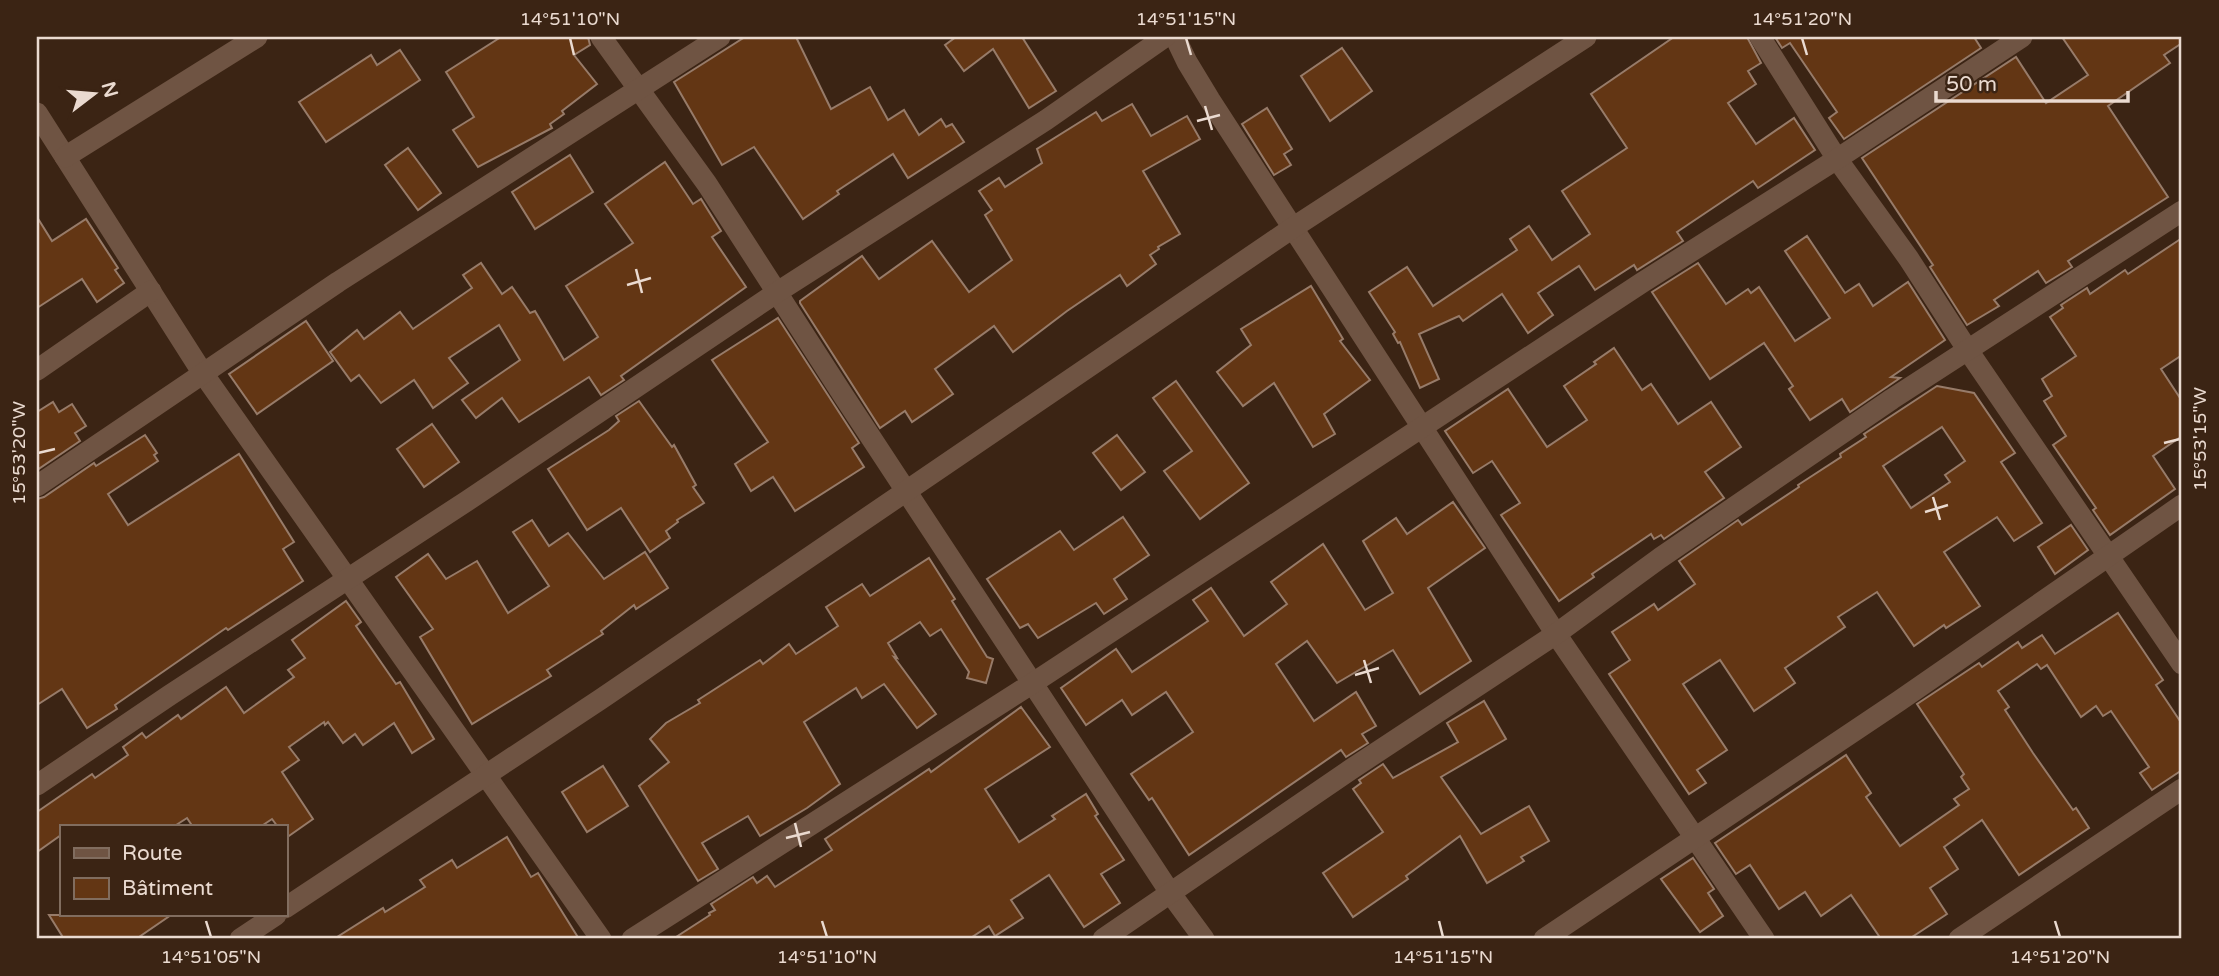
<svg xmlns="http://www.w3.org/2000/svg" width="2219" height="976" viewBox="0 0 2219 976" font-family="'Varela Round',sans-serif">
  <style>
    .building { fill: #633614; stroke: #977b69; stroke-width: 2; fill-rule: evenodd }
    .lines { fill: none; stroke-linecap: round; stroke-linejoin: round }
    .minor { stroke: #6f5443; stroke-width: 21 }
    .ticks { fill: none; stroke: #eadad0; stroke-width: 2.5 }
    .neatline { fill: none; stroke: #eadad0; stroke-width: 2.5 }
    .ticks-label { font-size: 18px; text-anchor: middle; fill: #eadad0 }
  </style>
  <rect width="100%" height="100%" fill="#3b2414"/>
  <g class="building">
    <polygon points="501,37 588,37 590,45 574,55 597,84 562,111 564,114 550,124 552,128 478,167 453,130 474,117 446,72"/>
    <polygon points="745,37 796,37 831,109 870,87 888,120 904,110 919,135 941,119 946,127 952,124 964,142 908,178 893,154 837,191 839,194 803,219 754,147 722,165 674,82"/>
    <polygon points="956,37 1022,37 1056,91 1029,108 993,49 964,71 945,45"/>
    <polygon points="1674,37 1747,37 1761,63 1748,71 1756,84 1728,103 1756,144 1794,118 1815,150 1758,188 1753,181 1677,232 1683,241 1637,270 1634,265 1595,290 1579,266 1538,293 1553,315 1528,333 1502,294 1463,321 1459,316 1419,334 1439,379 1420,388 1400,342 1398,343 1393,334 1395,332 1369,292 1407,267 1433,306 1517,250 1510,239 1529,226 1552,260 1590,234 1562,191 1627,148 1591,94"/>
    <polygon points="1775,37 1974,37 1981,48 1844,139 1829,118 1837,112 1790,43 1782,48"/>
    <polygon points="2062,37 2182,37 2182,43 2164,55 2170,63 2108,106 2168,197 2068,261 2072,267 2046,283 2038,271 1994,300 1999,306 1967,325 1930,267 1933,265 1862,158 2016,57 2046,103 2088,75"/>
    <polygon points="1342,48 1372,91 1330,121 1301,76"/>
    <polygon points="400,50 420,80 326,142 299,102 371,55 377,65"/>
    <polygon points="1132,104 1151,136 1187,116 1200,139 1143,171 1180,234 1158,247 1159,249 1150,255 1156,264 1127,286 1120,275 1067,311 1013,352 994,326 935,369 953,394 912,422 905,411 880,428 800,303 800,301 862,256 879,279 932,241 969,292 1012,260 985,215 992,210 979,191 999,178 1005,187 1042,163 1037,149 1096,112 1102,121"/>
    <polygon points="1267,108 1292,149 1284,154 1291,165 1274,175 1242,124"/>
    <polygon points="408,148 441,193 418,210 385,165"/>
    <polygon points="570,155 593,192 535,229 512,192"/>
    <polygon points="665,162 693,204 701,199 721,231 712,237 746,287 621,376 624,380 601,395 589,377 519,422 502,398 476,418 462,400 520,360 499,325 449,358 468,383 433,408 414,380 381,403 359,375 351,381 330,352 357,330 364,339 400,312 413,329 472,288 463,275 481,263 502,294 512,287 530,313 535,311 564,360 598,337 566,286 633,243 605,204"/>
    <polygon points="37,217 52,241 86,219 118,268 115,270 124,283 97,302 82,279 37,308"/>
    <polygon points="1807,236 1845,293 1859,284 1873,306 1908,282 1945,340 1891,377 1900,378 1850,412 1842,399 1810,420 1789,389 1793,386 1764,343 1710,379 1652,292 1698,263 1726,304 1748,289 1751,293 1759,287 1795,341 1830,318 1785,251"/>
    <polygon points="2182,238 2182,355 2161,369 2182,401 2182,436 2153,456 2175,489 2110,535 2093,510 2096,508 2053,445 2066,436 2044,401 2052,396 2042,379 2076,356 2050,317 2063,308 2061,305 2087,288 2090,294 2125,270 2128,274"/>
    <polygon points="1311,286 1343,339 1340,341 1370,380 1324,414 1335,434 1313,447 1274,383 1243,406 1217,372 1251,345 1241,329"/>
    <polygon points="778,318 859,443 852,448 864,467 795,511 773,477 751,491 735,464 768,442 712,360"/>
    <polygon points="306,321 333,361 257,414 229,374"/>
    <polygon points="1614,348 1642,390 1651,384 1678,424 1711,402 1741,447 1705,472 1724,498 1664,539 1661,535 1654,539 1651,534 1592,574 1594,577 1559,601 1501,515 1520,503 1492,461 1473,473 1445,431 1508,389 1547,447 1587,420 1564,386 1596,364 1594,362"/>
    <polygon points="1176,381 1249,483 1200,519 1164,471 1192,451 1153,398"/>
    <path d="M1937 386 1974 393 2015 453 2001 462 2042 523 2014 541 1997 517 1944 552 1980 606 1946 628 1944 625 1914 646 1877 592 1838 617 1845 627 1785 668 1795 683 1754 711 1720 660 1683 684 1727 750 1697 770 1706 783 1689 794 1609 674 1630 660 1612 632 1654 604 1658 610 1695 584 1679 561 1738 520 1742 525 1799 487 1798 485 1841 457 1840 454 1866 437 1864 434ZM1942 427 1965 461 1945 475 1950 482 1911 508 1883 466Z"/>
    <polygon points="639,401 672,447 674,445 696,485 693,487 704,503 677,520 678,522 666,531 670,538 650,552 621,508 587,530 548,469 609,430 619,421 616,416"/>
    <polygon points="53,402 59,412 72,404 86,426 75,433 80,441 37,470 37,412"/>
    <polygon points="432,424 459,462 424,487 397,449"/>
    <polygon points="145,435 157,453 154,455 158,461 108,494 128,525 239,454 294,542 283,549 303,581 228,630 226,628 115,705 117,709 87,728 62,689 37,705 37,499 44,497 94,463 96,466"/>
    <polygon points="1117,435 1145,472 1121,490 1093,453"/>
    <polygon points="1453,502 1485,548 1428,588 1471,661 1420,694 1393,650 1337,683 1307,641 1276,664 1314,721 1356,692 1376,726 1362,734 1368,743 1346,757 1341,750 1189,855 1152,798 1149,800 1131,774 1193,732 1166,692 1132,715 1122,700 1086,725 1061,688 1116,649 1132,672 1208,621 1193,600 1211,588 1244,636 1287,604 1271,582 1323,544 1365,610 1393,593 1363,541 1396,518 1407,534"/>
    <polygon points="1123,517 1149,555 1114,579 1127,599 1104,614 1096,603 1038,638 1028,624 1020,628 987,579 1060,531 1074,550"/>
    <polygon points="532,520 549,546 568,533 604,579 645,552 668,588 636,609 634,605 601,631 603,634 547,670 551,676 472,724 420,637 433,629 396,577 428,554 446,579 477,561 508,613 549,586 513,532"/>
    <polygon points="2071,525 2088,550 2055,574 2038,547"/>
    <polygon points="929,558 955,599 952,601 987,657 993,659 986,683 967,678 969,672 941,629 930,636 920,622 888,643 897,658 894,657 936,714 917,728 884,684 862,698 856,688 804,722 840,784 807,808 760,836 748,816 702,843 718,869 698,881 639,786 669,762 650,739 666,723 700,703 698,700 760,660 763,664 789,644 796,654 838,626 826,607 862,584 870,596"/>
    <polygon points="346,601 361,622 356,626 396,684 400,682 434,739 412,753 394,723 363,745 355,734 343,743 328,722 325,725 324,722 289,747 299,760 282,772 313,819 286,838 285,827 278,827 272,819 260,827 193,827 187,818 173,827 61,827 61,835 37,852 37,812 92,774 95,778 128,755 123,747 142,733 146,738 178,715 181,719 226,687 244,713 294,677 288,670 305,658 292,640"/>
    <polygon points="2118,613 2163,680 2156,685 2182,724 2182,770 2152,790 2140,773 2149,767 2111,711 2103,716 2096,706 2081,717 2047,665 2041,669 2037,664 1998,691 2009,707 2005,710 2033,753 2073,810 2076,808 2089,828 2019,875 1982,820 1944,847 1958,869 1930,888 1947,914 1909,939 1881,939 1851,895 1821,916 1805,892 1779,909 1750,865 1736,874 1715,843 1846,755 1871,793 1866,797 1900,846 1959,805 1954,799 1969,789 1961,777 1964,774 1917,704 1979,663 1982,667 2018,642 2022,648 2042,635 2055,654"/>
    <polygon points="1484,701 1506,739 1441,777 1481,834 1529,806 1549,841 1521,857 1524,861 1487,883 1460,836 1406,876 1408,879 1353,917 1323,873 1383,832 1353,789 1361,783 1359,780 1383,764 1393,778 1458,742 1447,723"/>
    <polygon points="1021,707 1050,747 985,789 1019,842 1055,819 1052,816 1086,794 1098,814 1095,816 1124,860 1101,874 1120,903 1084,927 1049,875 1011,900 1023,918 995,936 989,926 969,939 673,939 710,915 709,913 715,910 711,904 753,877 757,883 767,876 775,887 832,850 825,839 929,769 931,772"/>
    <polygon points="603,766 628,806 587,832 562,792"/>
    <polygon points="507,837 531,877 538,873 579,939 334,939 383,908 385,912 425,887 420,880 452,860 457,868"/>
    <polygon points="1693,858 1714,889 1708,893 1723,916 1700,932 1661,879"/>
    <polygon points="49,915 171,915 136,939 64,939"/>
  </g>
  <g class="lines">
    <g class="minor">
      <polyline points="601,37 707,184 843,395 1171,894 1204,939"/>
      <polyline points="1175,37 1187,62 1210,100 1556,634 1764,939"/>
      <polyline points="1760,37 1837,159 1909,259 1967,349 2182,664"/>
      <polyline points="37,113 202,372 601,939"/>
      <polyline points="65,157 257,37"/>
      <polyline points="37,370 151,291"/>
      <polyline points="37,486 338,282 720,37"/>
      <polyline points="37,785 170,695 467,501 776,293 1046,120 1165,37"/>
      <polyline points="285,908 601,699 1294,227 1586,37"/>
      <polyline points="240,939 276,915"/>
      <polyline points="632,939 1033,683 1643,282 1837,159 2022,37"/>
      <polyline points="1103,939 1350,770 1556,634 1660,558 1892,399 2182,211"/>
      <polyline points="1544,939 1899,701 2182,505"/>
      <polyline points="1959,939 2182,789"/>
    </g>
  </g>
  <path class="ticks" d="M570 38 574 55M1186 38 1191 55M1802 38 1807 55M1205 106 1212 130M1197 121 1220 115M636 269 642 293M627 285 651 278M2164 443 2180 439M38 453 55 449M1933 497 1940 520M1925 512 1948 505M1364 660 1371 683M1355 675 1379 668M795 823 801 847M786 838 810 832M206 921 211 937M822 921 827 937M1439 921 1443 937M2055 921 2060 937"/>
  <rect width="2219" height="976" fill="none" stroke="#3b2414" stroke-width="77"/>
  <rect x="60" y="825" width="228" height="91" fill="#3b2414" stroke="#816d5f" stroke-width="2"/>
  <rect x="74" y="848" width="35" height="10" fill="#6f5443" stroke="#816d5f" stroke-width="2"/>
  <text x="122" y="860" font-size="21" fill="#eadad0">Route</text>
  <rect x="74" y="878" width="35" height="21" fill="#633614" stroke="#816d5f" stroke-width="2"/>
  <text x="122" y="895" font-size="21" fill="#eadad0">Bâtiment</text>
  <g transform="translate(94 94) rotate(74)" stroke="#3b2414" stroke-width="5" paint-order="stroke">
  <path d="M0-5L12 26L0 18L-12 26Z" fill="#eadad0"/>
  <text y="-10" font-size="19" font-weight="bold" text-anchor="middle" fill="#eadad0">N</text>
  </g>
  <path d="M1936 91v10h192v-10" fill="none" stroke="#eadad0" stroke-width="3.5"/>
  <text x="1946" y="91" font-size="21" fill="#eadad0" stroke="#3b2414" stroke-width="5" paint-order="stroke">50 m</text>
  <rect x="38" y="38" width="2142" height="899" class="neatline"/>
  <g class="ticks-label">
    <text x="570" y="25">14°51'10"N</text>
    <text x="1186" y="25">14°51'15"N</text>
    <text x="1802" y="25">14°51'20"N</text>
    <text transform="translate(2200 439) rotate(-90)" y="6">15°53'15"W</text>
    <text transform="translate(19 453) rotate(-90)" y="6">15°53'20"W</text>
    <text x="211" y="963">14°51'05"N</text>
    <text x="827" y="963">14°51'10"N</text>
    <text x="1443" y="963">14°51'15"N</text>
    <text x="2060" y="963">14°51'20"N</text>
  </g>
</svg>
